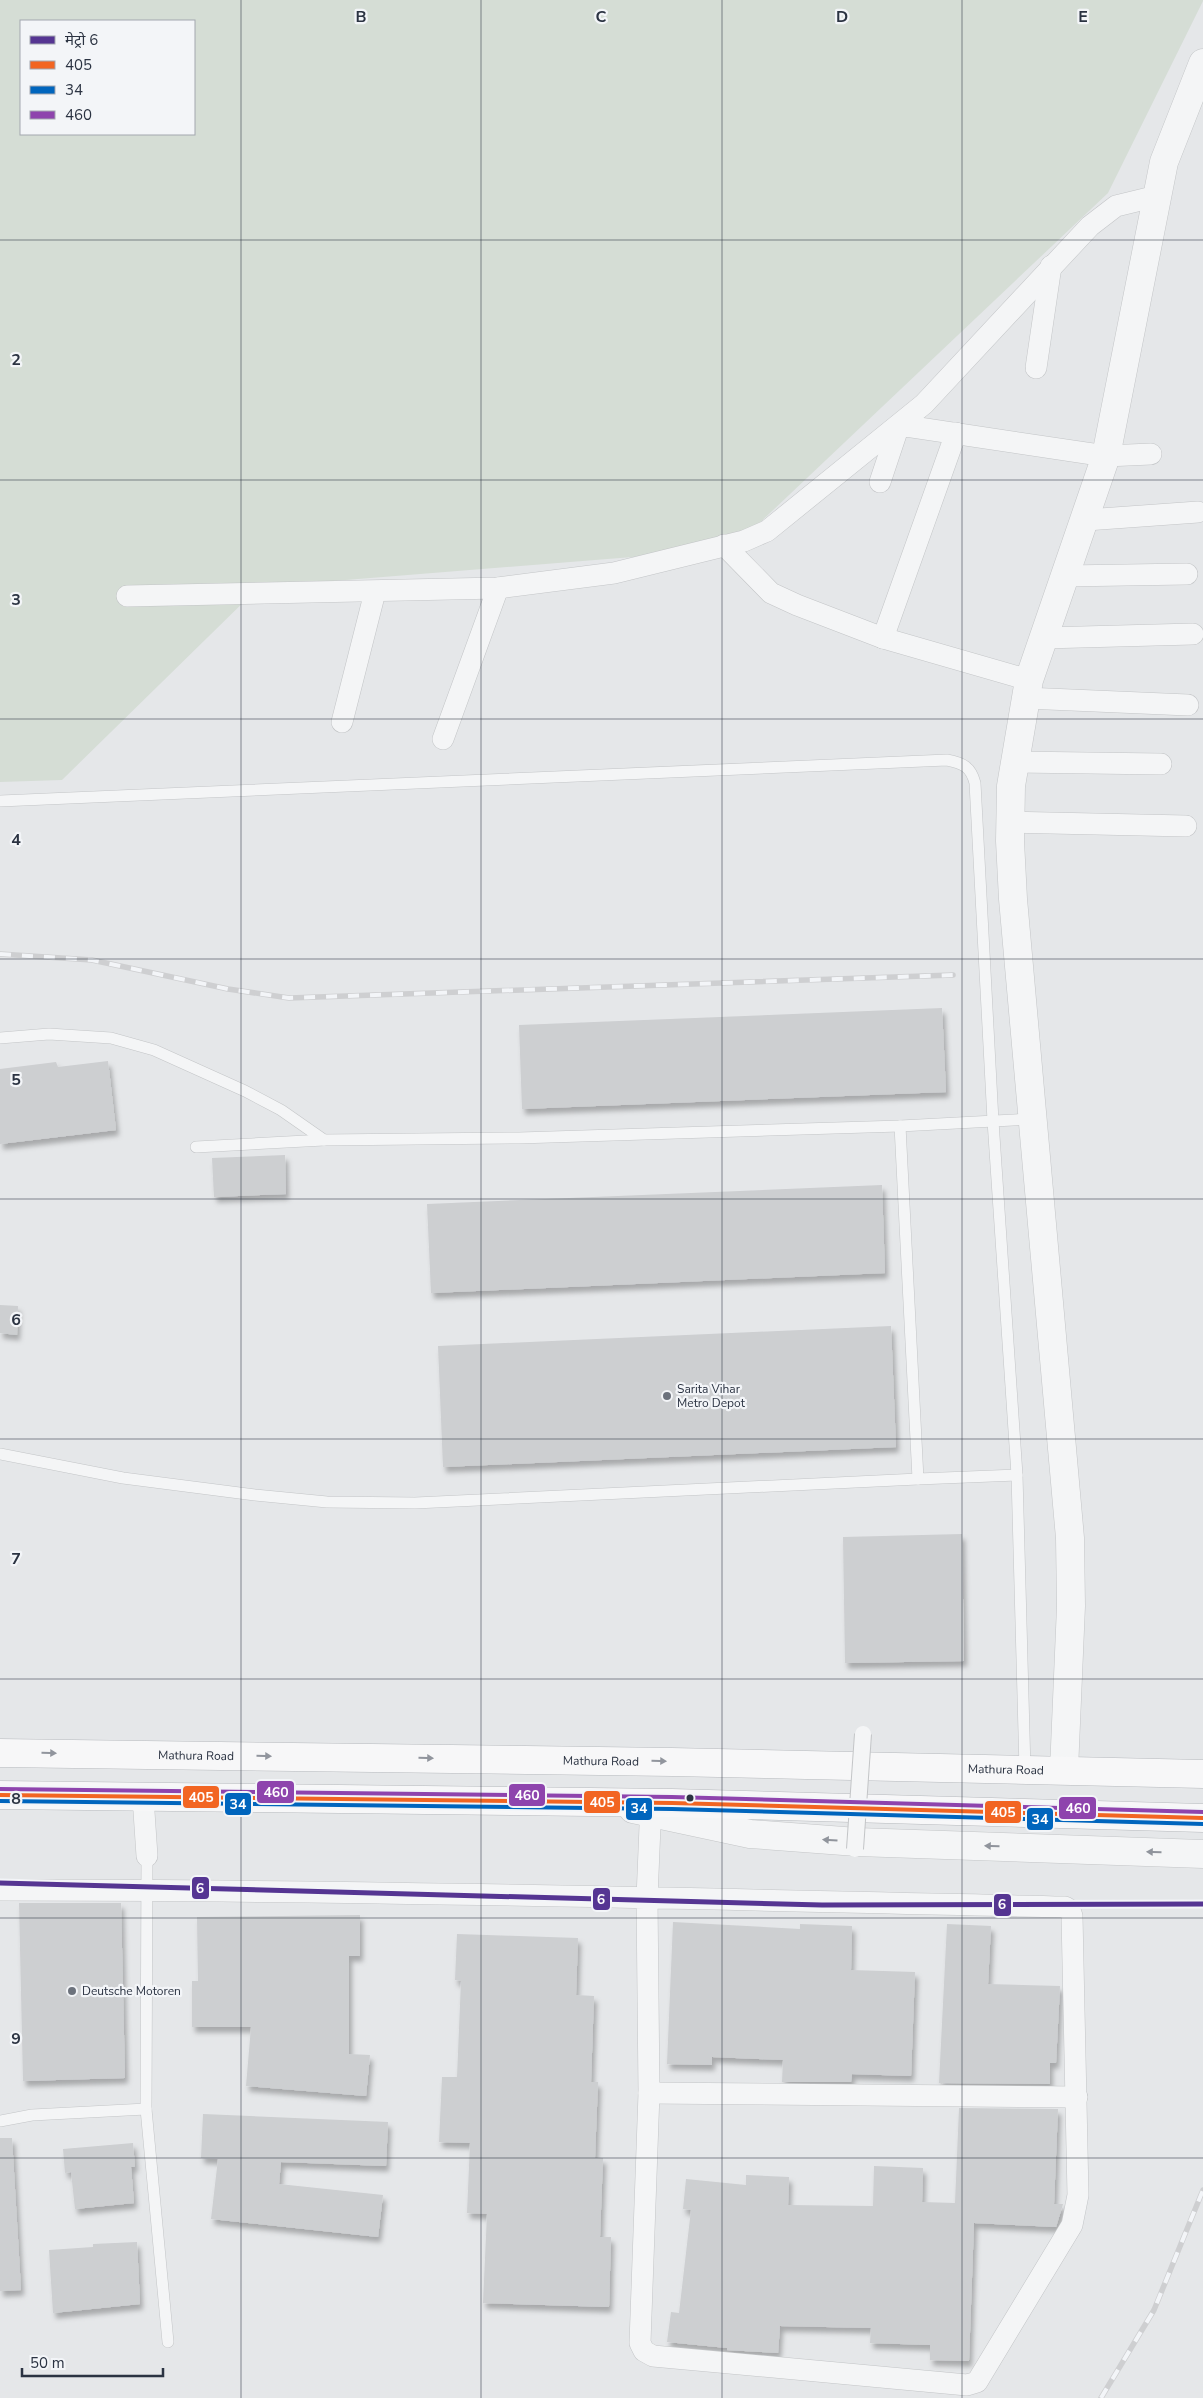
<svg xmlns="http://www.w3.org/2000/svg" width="1203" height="2398" viewBox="0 0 1203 2398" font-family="'Nunito Sans','Noto Sans Devanagari',sans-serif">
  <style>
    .green { fill: #d5ddd5; fill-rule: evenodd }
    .building { fill: #cdcfd1; filter: url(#shadow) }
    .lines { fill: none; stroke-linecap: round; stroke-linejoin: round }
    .service-casing { stroke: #c3c5c7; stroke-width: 12 }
    .minor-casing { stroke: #c3c5c7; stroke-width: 22 }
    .tertiary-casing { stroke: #c3c5c7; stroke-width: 29 }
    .trunk-casing { stroke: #b7babe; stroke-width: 29 }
    .service { stroke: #f4f5f6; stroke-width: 11 }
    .minor { stroke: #f4f5f6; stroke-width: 21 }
    .tertiary { stroke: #f4f5f6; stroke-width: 28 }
    .trunk { stroke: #f7f7f8; stroke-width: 28 }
    .rail-casing { stroke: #cecfd1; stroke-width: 5.5 }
    .rail { stroke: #f3f5f8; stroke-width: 4; stroke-dasharray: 11; stroke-linecap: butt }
    .pedestrian-bridge-casing { stroke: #c3c5c7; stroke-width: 18; stroke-linecap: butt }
    .pedestrian-bridge { stroke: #f4f5f6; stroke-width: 16 }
    .bus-1-casing { stroke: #f3f5f8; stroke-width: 8 }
    .bus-2-casing { stroke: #f3f5f8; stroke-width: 8 }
    .bus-3-casing { stroke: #f3f5f8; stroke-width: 8 }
    .bus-1 { stroke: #f26522; stroke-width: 4 }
    .bus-2 { stroke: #0065bd; stroke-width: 4 }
    .bus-3 { stroke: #8e44ad; stroke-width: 4 }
    .metro-1-casing { stroke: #f3f5f8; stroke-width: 9 }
    .metro-1 { stroke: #553592; stroke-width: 5 }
    .oneway { fill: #91959d }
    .oneway2 { fill: #90949c }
    .grid { fill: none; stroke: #2b3342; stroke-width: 1; stroke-opacity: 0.55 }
    .poi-dot { fill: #6c727c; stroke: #f3f5f8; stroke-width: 2 }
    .bus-dot { fill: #2b3342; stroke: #f3f5f8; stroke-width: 2 }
    .labels { text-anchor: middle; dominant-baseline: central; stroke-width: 4.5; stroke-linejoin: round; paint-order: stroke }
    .poi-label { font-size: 12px; fill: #2b3342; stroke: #f3f5f8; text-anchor: start }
    .street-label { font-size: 12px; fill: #2b3342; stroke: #f3f5f8 }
    .grid-label { font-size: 16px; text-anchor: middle; font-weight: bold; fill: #2b3342; stroke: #f3f5f8; stroke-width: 4.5; stroke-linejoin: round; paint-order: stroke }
    .line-badge { stroke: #f3f5f8; stroke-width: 2 }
    .badge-label { font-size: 14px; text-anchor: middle; font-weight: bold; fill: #fff }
  </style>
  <defs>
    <filter id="shadow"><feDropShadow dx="3" dy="5.5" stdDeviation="2.5" flood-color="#0004"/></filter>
  </defs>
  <rect width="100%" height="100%" fill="#e5e7e9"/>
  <path class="green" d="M0 0H1203V1L1108 193 732 549 259 587 62 780 0 782ZM21 21H194V134H21Z"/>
  <g class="building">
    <polygon points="942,1008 946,1092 522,1109 519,1025"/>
    <polygon points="108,1061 116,1130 0,1144 0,1069 56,1062 58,1067"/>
    <polygon points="285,1155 286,1194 214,1197 212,1158"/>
    <polygon points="882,1185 885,1273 431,1293 427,1204"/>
    <polygon points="0,1305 18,1306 17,1335 0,1333"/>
    <polygon points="891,1326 896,1447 443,1467 438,1346"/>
    <polygon points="962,1534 964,1661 845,1663 843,1537"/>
    <polygon points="19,1903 121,1903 125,2078 23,2081"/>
    <polygon points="360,1915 360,1956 349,1956 349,2054 370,2055 366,2096 246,2086 251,2027 192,2027 192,1981 198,1981 197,1917"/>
    <polygon points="673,1922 800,1929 800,1924 852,1926 851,1970 915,1972 911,2076 852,2074 851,2082 782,2082 783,2060 712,2057 712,2065 667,2064"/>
    <polygon points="947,1924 991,1926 988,1984 1060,1986 1056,2063 1050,2063 1050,2084 939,2083"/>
    <polygon points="457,1934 578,1938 576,1995 594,1996 591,2082 598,2082 595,2158 603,2158 600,2237 611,2237 609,2307 483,2303 487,2214 467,2213 470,2143 439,2142 442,2077 457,2077 461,1981 455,1980"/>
    <polygon points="959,2108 1058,2109 1054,2204 1063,2204 1056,2227 974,2223 969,2361 930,2360 930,2345 870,2343 871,2328 780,2326 778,2353 727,2350 727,2348 667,2342 671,2312 679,2313 691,2210 683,2209 686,2179 746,2185 746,2175 789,2177 788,2205 873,2206 874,2166 923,2168 922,2202 955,2203"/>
    <polygon points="203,2114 388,2122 386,2166 281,2162 279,2184 383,2195 378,2237 211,2219 218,2159 201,2158"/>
    <polygon points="0,2138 12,2138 21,2290 0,2291"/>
    <polygon points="133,2143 135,2167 131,2167 134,2203 75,2209 71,2172 65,2173 63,2149"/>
    <polygon points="137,2242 140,2304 53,2313 49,2250 93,2247 93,2244"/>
  </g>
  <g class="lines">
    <defs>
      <g id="service">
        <path d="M0 801 947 760C963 763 971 767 975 783L993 1121 1017 1475 1025 1770"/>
        <polyline points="0,1038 49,1034 111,1038 154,1050 245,1091 281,1110 324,1140 519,1138 900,1126 1032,1119"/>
        <polyline points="900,1126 918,1479 1017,1475"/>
        <polyline points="196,1147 324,1140"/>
        <polyline points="0,1454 123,1478 255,1495 327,1502 415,1503 918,1479"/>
        <polyline points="146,2109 168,2342"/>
        <polyline points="0,2121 32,2115 146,2109 147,1856"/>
      </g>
      <g id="minor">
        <polyline points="1036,368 1051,266"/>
        <polyline points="880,482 899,425 1106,456 1151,454"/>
        <polyline points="1086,520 1198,512"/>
        <polyline points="724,545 771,593 797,605 883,638 1029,680"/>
        <polyline points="1066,576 1187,574"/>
        <polyline points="127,596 498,588 614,573 744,541 767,531 924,404 1090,226 1116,206 1157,196"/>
        <polyline points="883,638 956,433"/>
        <polyline points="1044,638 1193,634"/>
        <polyline points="1025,698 1188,705"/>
        <polyline points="342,722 375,592"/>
        <polyline points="443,739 498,588"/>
        <polyline points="1014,762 1161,764"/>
        <polyline points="1010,822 1186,826"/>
        <polyline points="143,1797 147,1856"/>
        <path d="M0 1890C355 1890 710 1899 1065 1907L1070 1910 1072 1916 1078 2195 1072 2225 977 2382 967 2385 653 2356 644 2351 640 2343 649 2093 647 1898 651 1802"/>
        <polyline points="649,2093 1077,2097"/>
      </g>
      <g id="tertiary">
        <polyline points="1064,1770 1071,1606 1070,1538 1013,899 1010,841 1011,786 1029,680 1106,456 1164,162 1203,63"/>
        <polyline points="633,1809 750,1834 857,1842 1203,1854"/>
      </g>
      <g id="trunk">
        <path id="s1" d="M0 1753 672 1762 1203 1774"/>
        <polyline points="0,1795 672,1803 1203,1818"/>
      </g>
    </defs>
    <use href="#service" class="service-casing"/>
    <use href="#minor" class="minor-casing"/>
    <use href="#tertiary" class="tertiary-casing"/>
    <use href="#trunk" class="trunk-casing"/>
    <use href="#service" class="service"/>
    <use href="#minor" class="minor"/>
    <use href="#tertiary" class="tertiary"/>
    <use href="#trunk" class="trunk"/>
    <defs>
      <g id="rail">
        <polyline points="0,954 92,960 228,989 289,998 953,975"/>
        <polyline points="1101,2398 1154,2310 1203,2190"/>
      </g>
    </defs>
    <use href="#rail" class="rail-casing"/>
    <use href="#rail" class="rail"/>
    <defs>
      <polyline id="pedestrian-bridge" points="855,1849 863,1734"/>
    </defs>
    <use href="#pedestrian-bridge" class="pedestrian-bridge-casing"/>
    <use href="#pedestrian-bridge" class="pedestrian-bridge"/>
    <defs>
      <polyline id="bus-1" points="0,1795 672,1803 1203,1818"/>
      <polyline id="bus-2" points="0,1801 672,1809 1203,1824"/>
      <polyline id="bus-3" points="0,1789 672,1797 1203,1812"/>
    </defs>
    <use href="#bus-1" class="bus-1-casing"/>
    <use href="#bus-2" class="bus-2-casing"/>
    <use href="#bus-3" class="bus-3-casing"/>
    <use href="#bus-1" class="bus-1"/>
    <use href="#bus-2" class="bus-2"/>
    <use href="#bus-3" class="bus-3"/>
    <defs>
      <polyline id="metro-1" points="0,1883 822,1905 1203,1904"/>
    </defs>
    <use href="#metro-1" class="metro-1-casing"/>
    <use href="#metro-1" class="metro-1"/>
  </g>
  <defs><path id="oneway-solid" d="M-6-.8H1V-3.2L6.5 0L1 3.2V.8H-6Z" transform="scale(1.25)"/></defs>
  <g class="oneway">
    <use href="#oneway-solid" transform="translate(49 1753) rotate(1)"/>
    <use href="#oneway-solid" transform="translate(264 1756) rotate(1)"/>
    <use href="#oneway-solid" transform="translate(426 1758) rotate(1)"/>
    <use href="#oneway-solid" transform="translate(659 1761) rotate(1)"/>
  </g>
  <g class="oneway2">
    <use href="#oneway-solid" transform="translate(830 1840) rotate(-176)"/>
    <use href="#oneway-solid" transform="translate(992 1846) rotate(-178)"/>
    <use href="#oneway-solid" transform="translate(1154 1852) rotate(-178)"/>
  </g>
  <path class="grid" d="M241 0V2398M481 0V2398M722 0V2398M962 0V2398M0 240H1203M0 480H1203M0 719H1203M0 959H1203M0 1199H1203M0 1439H1203M0 1679H1203M0 1918H1203M0 2158H1203"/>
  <g class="poi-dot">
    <circle cx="667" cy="1396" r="5"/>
    <circle cx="72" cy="1991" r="5"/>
  </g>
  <circle class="bus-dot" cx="690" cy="1798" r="4.5"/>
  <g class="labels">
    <g class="poi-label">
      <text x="677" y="1389">Sarita Vihar<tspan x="677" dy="14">Metro Depot</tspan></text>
      <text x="82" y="1991">Deutsche Motoren</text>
    </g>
    <g class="street-label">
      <text stroke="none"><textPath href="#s1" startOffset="196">Mathura Road</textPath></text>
      <text stroke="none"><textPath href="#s1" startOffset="601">Mathura Road</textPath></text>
      <text stroke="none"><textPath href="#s1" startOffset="1006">Mathura Road</textPath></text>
    </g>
  </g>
  <g class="grid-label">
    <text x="361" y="22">B</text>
    <text x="601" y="22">C</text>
    <text x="842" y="22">D</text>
    <text x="1083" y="22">E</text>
    <text x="16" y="365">2</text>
    <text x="16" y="605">3</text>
    <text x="16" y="845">4</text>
    <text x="16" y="1085">5</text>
    <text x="16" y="1325">6</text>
    <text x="16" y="1564">7</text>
    <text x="16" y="1804">8</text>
    <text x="16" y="2044">9</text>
  </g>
  <g class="line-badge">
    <rect x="256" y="1780" width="39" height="24" rx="5" fill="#8e44ad"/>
    <rect x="508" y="1783" width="38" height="24" rx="5" fill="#8e44ad"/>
    <rect x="182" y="1785" width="38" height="24" rx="5" fill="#f26522"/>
    <rect x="583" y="1790" width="38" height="24" rx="5" fill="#f26522"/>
    <rect x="224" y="1792" width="28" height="24" rx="5" fill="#0065bd"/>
    <rect x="1058" y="1796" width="39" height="24" rx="5" fill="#8e44ad"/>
    <rect x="625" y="1797" width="28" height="24" rx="5" fill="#0065bd"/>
    <rect x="984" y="1800" width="38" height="24" rx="5" fill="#f26522"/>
    <rect x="1026" y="1807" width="28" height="24" rx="5" fill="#0065bd"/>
    <rect x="191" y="1876" width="19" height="24" rx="5" fill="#553592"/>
    <rect x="592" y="1887" width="19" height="24" rx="5" fill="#553592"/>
    <rect x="993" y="1893" width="19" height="24" rx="5" fill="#553592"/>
  </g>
  <g class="badge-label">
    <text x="276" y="1797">460</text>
    <text x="527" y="1800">460</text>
    <text x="201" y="1802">405</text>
    <text x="602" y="1807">405</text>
    <text x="238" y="1809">34</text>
    <text x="1078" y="1813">460</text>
    <text x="639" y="1813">34</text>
    <text x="1003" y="1817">405</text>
    <text x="1040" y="1824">34</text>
    <text x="200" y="1893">6</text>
    <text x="601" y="1904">6</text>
    <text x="1002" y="1909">6</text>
  </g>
  <rect x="20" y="20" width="175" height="115" fill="#f3f5f8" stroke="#a3a7af"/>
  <rect x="30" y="36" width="25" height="8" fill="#553592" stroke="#a3a7af"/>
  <text x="65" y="45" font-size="15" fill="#2b3342">मेट्रो 6</text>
  <rect x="30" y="61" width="25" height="8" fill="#f26522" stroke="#a3a7af"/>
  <text x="65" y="70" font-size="15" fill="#2b3342">405</text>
  <rect x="30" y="86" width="25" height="8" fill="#0065bd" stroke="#a3a7af"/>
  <text x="65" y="95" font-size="15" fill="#2b3342">34</text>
  <rect x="30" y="111" width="25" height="8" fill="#8e44ad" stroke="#a3a7af"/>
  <text x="65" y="120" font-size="15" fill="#2b3342">460</text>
  <path d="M22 2368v8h141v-8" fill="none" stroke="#2b3342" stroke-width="2.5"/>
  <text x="30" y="2368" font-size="15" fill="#2b3342" stroke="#f3f5f8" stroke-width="4" paint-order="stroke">50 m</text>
</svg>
